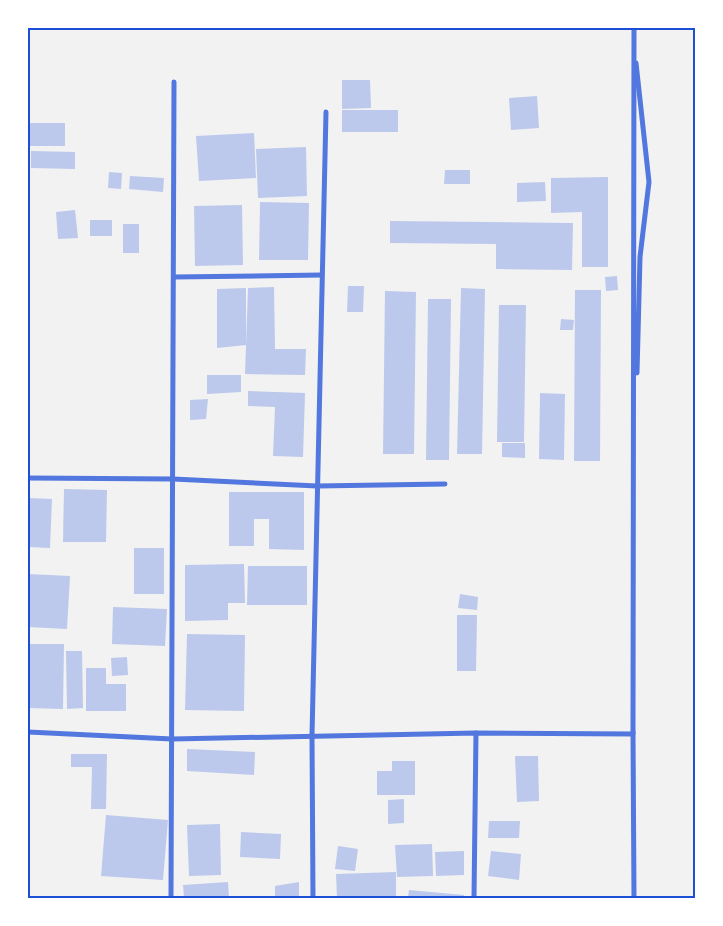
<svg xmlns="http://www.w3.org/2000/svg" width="723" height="926" viewBox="0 0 723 926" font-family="'Playfair Display',serif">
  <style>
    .building { fill: #bdc9ec }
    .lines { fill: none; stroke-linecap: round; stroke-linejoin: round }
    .minor { stroke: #5277de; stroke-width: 5 }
    .neatline { fill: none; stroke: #1d4ed8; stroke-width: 2 }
  </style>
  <rect width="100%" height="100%" fill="#f2f2f2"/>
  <g class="building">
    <polygon points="342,80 370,80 371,108 342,109"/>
    <polygon points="537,96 539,128 511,130 509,98"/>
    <rect x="342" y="110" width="56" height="22"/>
    <polygon points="29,123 65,123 65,146 28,146"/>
    <polygon points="254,133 256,178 199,181 196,136"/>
    <polygon points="306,147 307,196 258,198 256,149"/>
    <polygon points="31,151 75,152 75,169 31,168"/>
    <polygon points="445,170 470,170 470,184 444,184"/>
    <polygon points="109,172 122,173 121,189 108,188"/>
    <polygon points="130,176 164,178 163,192 129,189"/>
    <polygon points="608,177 608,267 582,267 582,212 551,213 551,178"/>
    <polygon points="545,182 546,201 517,202 517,183"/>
    <polygon points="260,202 309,203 308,260 259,260"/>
    <polygon points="242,205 243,265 195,266 194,206"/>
    <polygon points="75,210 78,238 58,239 56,212"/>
    <rect x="90" y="220" width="22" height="16"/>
    <polygon points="390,221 573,223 572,270 496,269 496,244 390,243"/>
    <rect x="123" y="224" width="16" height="29"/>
    <polygon points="617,276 618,290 606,291 605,277"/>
    <polygon points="348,286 364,286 363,312 347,312"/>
    <polygon points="274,287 275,349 306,349 305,375 245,374 248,288"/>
    <polygon points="246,288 246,345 217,348 217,289"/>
    <polygon points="461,288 485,289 482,454 457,454"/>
    <polygon points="575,290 601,290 600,461 574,461"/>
    <polygon points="385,291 416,292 414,454 383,454"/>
    <polygon points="428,299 451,299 449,460 426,460"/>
    <polygon points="499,305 526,305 524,442 497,442"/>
    <polygon points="561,319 574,320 573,330 560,330"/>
    <polygon points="207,375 241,375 241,392 207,394"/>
    <polygon points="248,391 305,393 303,457 273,456 275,407 248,406"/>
    <polygon points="540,393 565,394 564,460 539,459"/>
    <polygon points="208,399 206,419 190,420 190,400"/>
    <polygon points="502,443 525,443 525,458 502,457"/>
    <polygon points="64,489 107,490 106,542 63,542"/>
    <polygon points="229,492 304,492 304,550 269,549 269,519 254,519 254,546 229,546"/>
    <polygon points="28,498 52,499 50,548 28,547"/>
    <rect x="134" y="548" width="30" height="46"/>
    <polygon points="244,564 245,603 228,603 228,620 185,621 185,565"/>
    <polygon points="248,566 307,566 307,605 247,605"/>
    <polygon points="28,574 70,576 67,629 28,627"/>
    <polygon points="460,594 478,597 477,610 458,608"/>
    <polygon points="113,607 167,609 165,646 112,644"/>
    <polygon points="457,615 477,615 476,671 457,671"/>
    <polygon points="187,634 245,635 244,711 185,710"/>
    <polygon points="28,644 64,644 63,709 28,708"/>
    <polygon points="66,651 82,651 83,708 67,709"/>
    <polygon points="127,657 128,675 112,676 111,658"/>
    <polygon points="86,668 106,668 106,684 126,684 126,711 86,711"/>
    <polygon points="187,749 255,752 254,775 187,771"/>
    <polygon points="71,754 107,754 106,809 91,809 92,767 71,767"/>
    <polygon points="515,756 538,756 539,801 517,802"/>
    <polygon points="392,761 415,761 415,795 377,795 377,771 392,771"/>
    <polygon points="404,799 404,823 388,824 388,800"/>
    <polygon points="106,815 168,820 163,880 101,876"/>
    <polygon points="489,821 520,821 519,838 488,838"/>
    <polygon points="220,824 221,875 189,876 187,825"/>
    <polygon points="241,832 281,834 280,859 240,857"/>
    <polygon points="432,844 433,876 397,877 395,845"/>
    <polygon points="338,846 358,849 355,871 335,869"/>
    <polygon points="464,851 464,875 436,876 435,852"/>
    <polygon points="491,851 521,854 519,880 488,876"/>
    <polygon points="396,872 396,898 337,898 336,874"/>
    <polygon points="228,882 229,898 184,898 183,885"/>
    <polygon points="299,882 299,898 275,898 275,886"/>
    <polygon points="409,890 464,895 464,898 408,898"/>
  </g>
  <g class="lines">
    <g class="minor">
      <polyline points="636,63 649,182 640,257 637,373"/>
      <polyline points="174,277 322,275"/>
      <polyline points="28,478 173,479 317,486 445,484"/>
      <polyline points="28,732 172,739 476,733 633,734 634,28"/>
      <polyline points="633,732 634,898"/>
      <polyline points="171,898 174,82"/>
      <polyline points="313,898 312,736 326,112"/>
      <polyline points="474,898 476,733"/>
    </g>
  </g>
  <rect width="723" height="926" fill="none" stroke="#ffffff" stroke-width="58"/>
  <rect x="29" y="29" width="665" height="868" class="neatline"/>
</svg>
